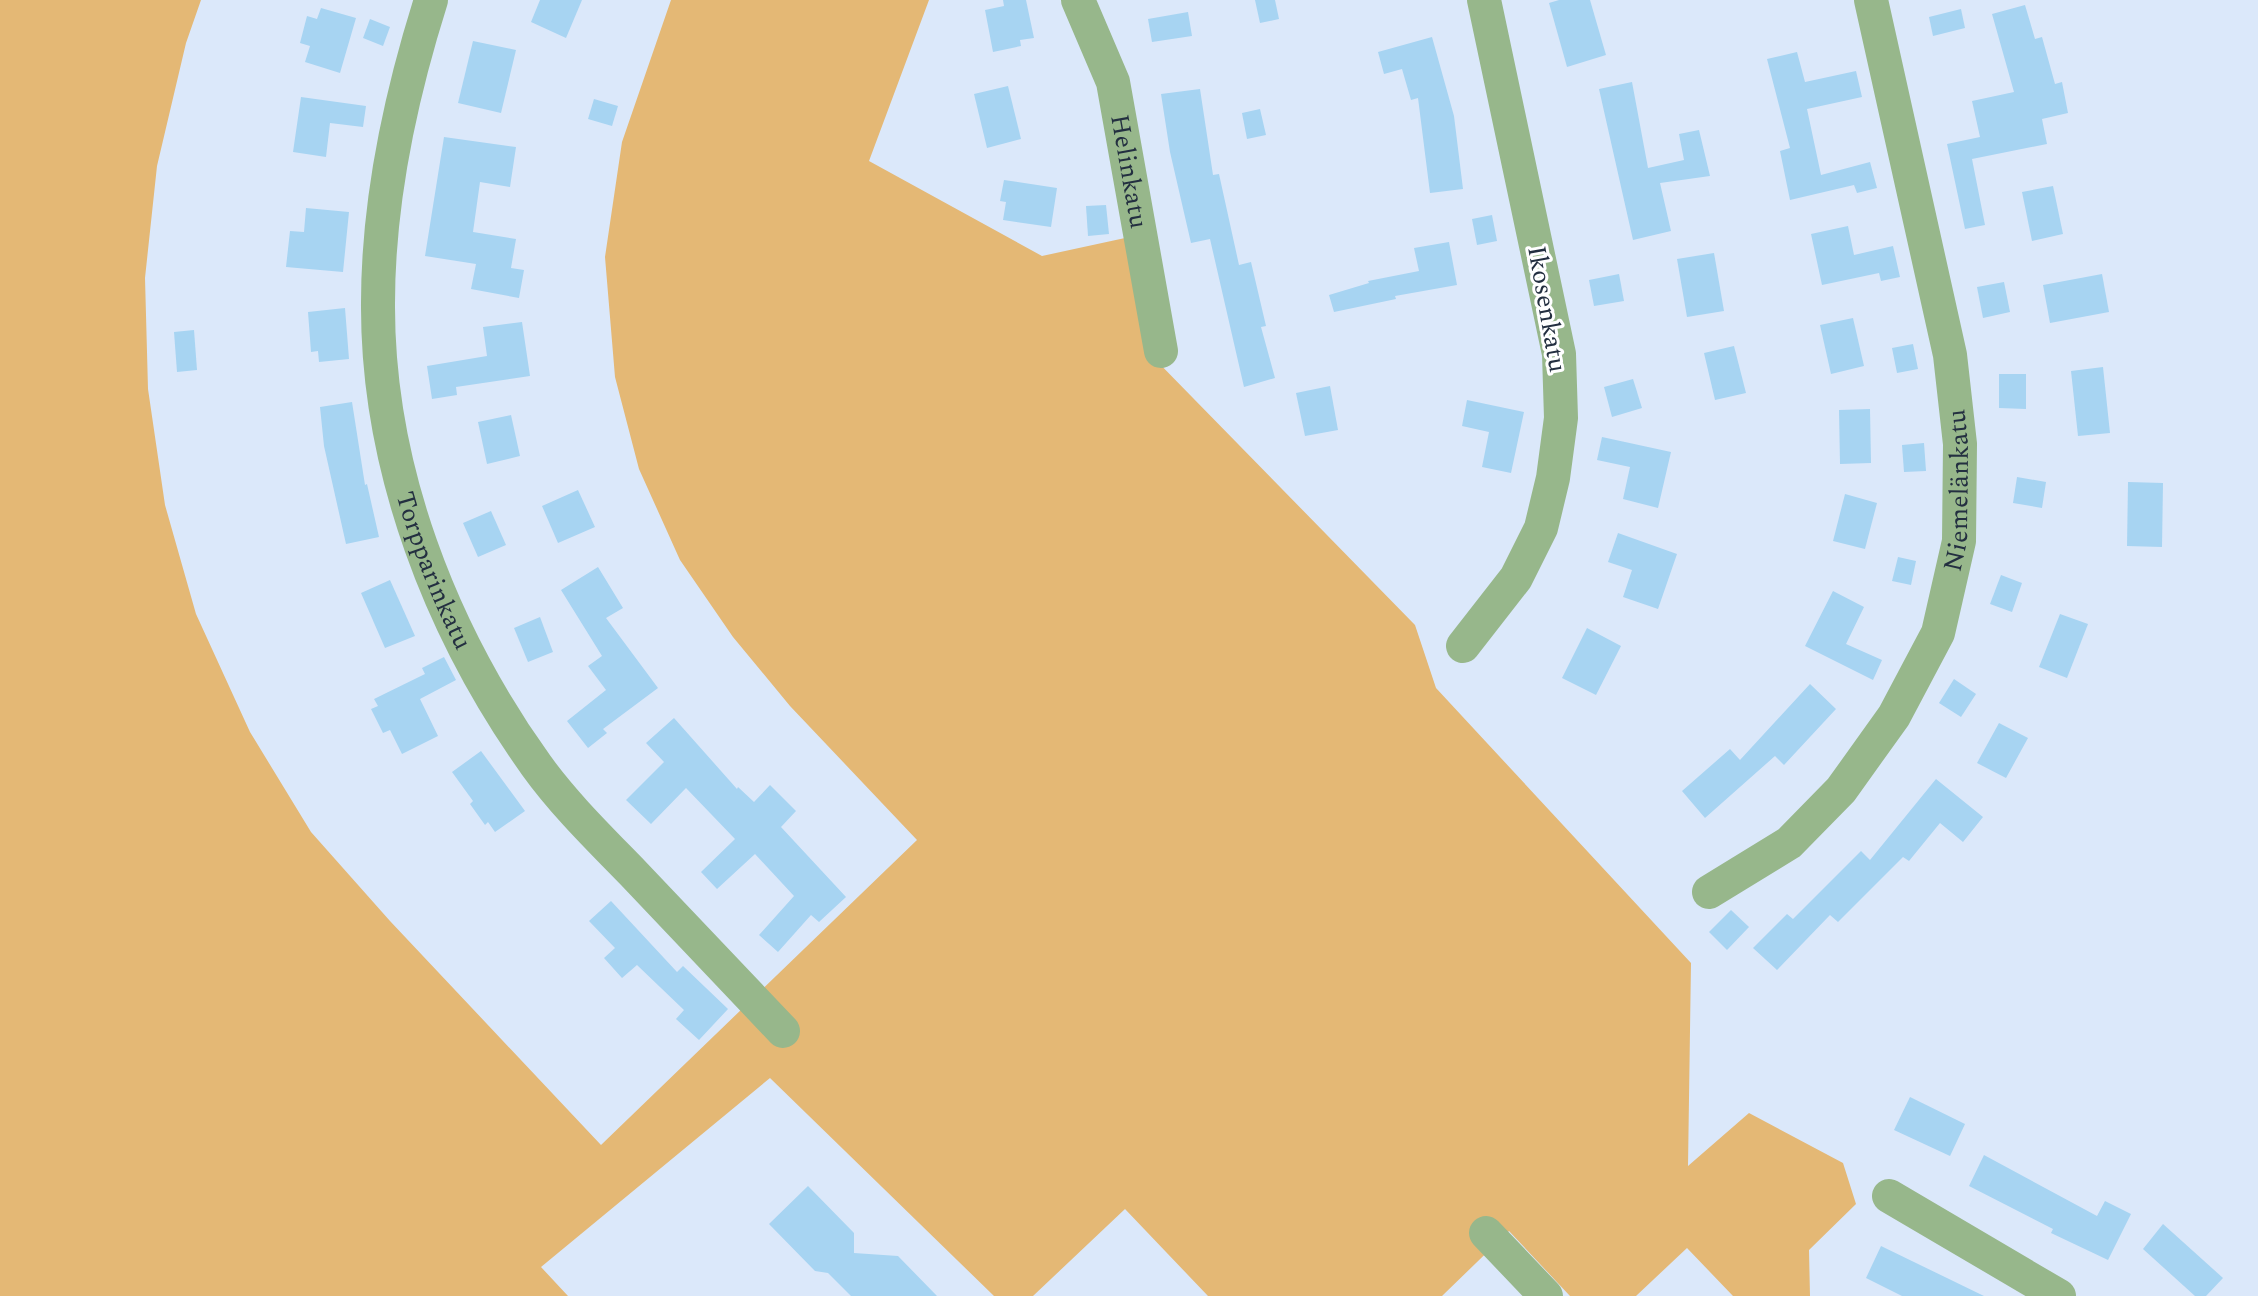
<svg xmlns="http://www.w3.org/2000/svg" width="2258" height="1296" viewBox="0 0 2258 1296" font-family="Spectral,serif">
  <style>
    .green { fill: #e4b875 }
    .building { fill: #a7d4f2 }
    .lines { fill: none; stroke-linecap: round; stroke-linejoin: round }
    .minor { stroke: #97b78b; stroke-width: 34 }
    .labels { text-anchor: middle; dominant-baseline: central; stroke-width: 6; stroke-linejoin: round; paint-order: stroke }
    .street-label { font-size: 26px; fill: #232f40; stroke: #fff }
  </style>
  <rect width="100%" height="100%" fill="#dbe8fa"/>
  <polygon class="green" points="0,0 201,0 186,43 157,166 145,278 148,389 165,505 196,614 250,732 311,832 390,921 601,1145 917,840 790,706 733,637 680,560 639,469 615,377 605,257 622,142 671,0 929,0 869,161 1042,256 1125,238 1148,352 1415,625 1436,688 1691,963 1688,1166 1749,1113 1843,1163 1856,1204 1809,1250 1810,1296 1733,1296 1687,1248 1636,1296 1570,1296 1509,1231 1442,1296 1208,1296 1125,1209 1033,1296 994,1296 770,1078 541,1267 568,1296 0,1296"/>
  <g class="building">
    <polygon points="540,0 582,0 566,38 531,22"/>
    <polygon points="1003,0 1026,0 1034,38 1020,40 1021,46 993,52 985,10 1004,6"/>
    <polygon points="1255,0 1275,0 1279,19 1260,23"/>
    <polygon points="1559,0 1590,0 1606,55 1567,67 1549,3"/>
    <polygon points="2025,5 2035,39 2042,37 2055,84 2062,82 2068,113 2042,119 2047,144 1972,159 1985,225 1965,229 1947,144 1980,137 1972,101 2014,92 1992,14"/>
    <polygon points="321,8 356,18 340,73 305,62 310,46 300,43 307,16 317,19"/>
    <polygon points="1961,9 1965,28 1933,36 1929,17"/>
    <polygon points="1188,12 1192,36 1152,42 1148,19"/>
    <polygon points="370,19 390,27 383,46 363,38"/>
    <polygon points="1432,37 1454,116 1463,189 1430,193 1418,98 1411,100 1402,69 1384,74 1378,52"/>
    <polygon points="473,41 516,50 501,113 458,103"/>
    <polygon points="1797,52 1805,82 1856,71 1862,97 1807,109 1821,175 1870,162 1877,188 1857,193 1854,185 1790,200 1780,151 1790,148 1767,59"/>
    <polygon points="1632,82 1648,168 1684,160 1679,134 1699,130 1710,176 1660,183 1671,231 1633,240 1599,89"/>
    <polygon points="1008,86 1021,139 987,148 974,94"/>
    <polygon points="1200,89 1213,175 1219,174 1239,265 1251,262 1266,326 1261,327 1275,378 1244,387 1210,239 1191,243 1170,152 1161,94"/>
    <polygon points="301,97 366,106 363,127 330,123 326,157 293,152"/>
    <polygon points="594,99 618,106 612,126 588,119"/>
    <polygon points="1260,109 1266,135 1247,139 1242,113"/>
    <polygon points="444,137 516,147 510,187 480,182 473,232 516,239 511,268 524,270 519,298 471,289 476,264 425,256"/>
    <polygon points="1004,180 1057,188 1051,227 1003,220 1006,202 1000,201"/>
    <polygon points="2053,186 2063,234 2032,241 2022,192"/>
    <polygon points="1106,205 1109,234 1088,236 1086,206"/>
    <polygon points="306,208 349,212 343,272 286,267 290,231 304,232"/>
    <polygon points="1492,215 1497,241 1477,245 1472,219"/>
    <polygon points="1848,226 1854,255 1893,246 1900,277 1881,281 1879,273 1822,285 1811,234"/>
    <polygon points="1449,242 1457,285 1395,296 1396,299 1334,312 1329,295 1369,283 1368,281 1419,271 1414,248"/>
    <polygon points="1714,253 1724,311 1687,317 1677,259"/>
    <polygon points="1619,274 1624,301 1594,306 1589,280"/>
    <polygon points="2102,274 2109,312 2050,323 2043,285"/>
    <polygon points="2004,282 2010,312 1983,318 1977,287"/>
    <polygon points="345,308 349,359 319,362 318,351 311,352 308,312"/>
    <polygon points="1853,318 1864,366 1831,374 1820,325"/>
    <polygon points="522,322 530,376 456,387 457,395 432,399 427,366 487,356 483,327"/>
    <polygon points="194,330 197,370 177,372 174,332"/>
    <polygon points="1913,344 1918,369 1897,373 1892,348"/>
    <polygon points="1734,346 1746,393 1715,400 1704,353"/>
    <polygon points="2103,367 2110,433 2078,436 2071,371"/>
    <polygon points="1999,374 2026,374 2026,409 1999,408"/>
    <polygon points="1633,379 1642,408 1612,417 1604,387"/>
    <polygon points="1330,386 1338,430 1305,436 1296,393"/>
    <polygon points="1467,400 1524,412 1511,473 1482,467 1489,432 1462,426"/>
    <polygon points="352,402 365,485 367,484 379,537 346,544 324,446 320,407"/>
    <polygon points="1870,409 1871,463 1840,464 1839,410"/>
    <polygon points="511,415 520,456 487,464 478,422"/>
    <polygon points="1602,437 1671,452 1658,508 1623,499 1630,467 1597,460"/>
    <polygon points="1924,443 1926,471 1904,472 1902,445"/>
    <polygon points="2017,477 2046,482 2042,508 2013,503"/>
    <polygon points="2128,482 2163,483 2162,547 2127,546"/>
    <polygon points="578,490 595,527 558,543 542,506"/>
    <polygon points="1845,494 1877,503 1865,549 1833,541"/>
    <polygon points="491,511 506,545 478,557 463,523"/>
    <polygon points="1618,533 1677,554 1658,609 1623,597 1632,570 1608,562"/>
    <polygon points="1898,557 1916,561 1911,585 1892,581"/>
    <polygon points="598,567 623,608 606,618 658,688 603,729 607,733 588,748 567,721 606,690 588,666 602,656 561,590"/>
    <polygon points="2001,575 2022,583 2012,612 1990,604"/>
    <polygon points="390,580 415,636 385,648 361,593"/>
    <polygon points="1833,591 1864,607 1846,644 1882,660 1873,680 1805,646"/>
    <polygon points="2060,614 2088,624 2067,678 2039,667"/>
    <polygon points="540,617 553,652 528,662 514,628"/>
    <polygon points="1587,628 1621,646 1596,695 1562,678"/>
    <polygon points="444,657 456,680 420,699 438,736 402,754 390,730 383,733 371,709 378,706 374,699 425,674 422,668"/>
    <polygon points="1954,679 1976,694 1961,717 1939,703"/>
    <polygon points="1810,684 1836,709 1784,765 1775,756 1705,818 1682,791 1730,749 1740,760"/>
    <polygon points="674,718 737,789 738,787 754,802 770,785 796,811 781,827 846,897 819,922 811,915 778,952 759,935 794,896 755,854 717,889 701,872 735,839 686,788 651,824 626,800 664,762 646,743"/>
    <polygon points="1999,723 2028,738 2006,778 1977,763"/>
    <polygon points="481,751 525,811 495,832 488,822 485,825 470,804 473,801 452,772"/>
    <polygon points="1936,779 1983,817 1963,842 1940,823 1909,861 1903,857 1838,922 1830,915 1777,970 1753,948 1787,914 1793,919 1861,851 1870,860"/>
    <polygon points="611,901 677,972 683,966 728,1009 699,1040 676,1019 684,1010 637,965 622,978 604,958 615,948 589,921"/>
    <polygon points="1731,910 1749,927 1727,950 1709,932"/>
    <polygon points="1910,1097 1965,1124 1950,1156 1894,1130"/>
    <polygon points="1984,1155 2097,1216 2105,1201 2131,1214 2108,1260 2051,1233 2053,1229 1969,1186"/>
    <polygon points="808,1186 854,1233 854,1253 898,1256 937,1296 851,1296 828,1273 815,1271 769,1224"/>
    <polygon points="2163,1224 2223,1278 2206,1296 2195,1296 2143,1249"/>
    <polygon points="1881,1246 1984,1296 1902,1296 1866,1278"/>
  </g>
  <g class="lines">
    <g class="minor">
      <path id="s1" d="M431 0C400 98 378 199 378 303 377 468 441 632 536 765 564 804 600 839 633 873 683 926 733 979 783 1031"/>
      <path id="s2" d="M1078 0 1113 82 1161 351"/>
      <polyline points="1463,646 1516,578 1541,528 1553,478 1561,418 1559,354 1484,0"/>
      <path id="s3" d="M1709 892 1789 843 1841 790 1894 716 1938 633 1959 541 1960 444 1950 355 1871 0"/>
      <polyline points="1889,1196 2059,1296"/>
      <polyline points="1486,1233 1546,1296"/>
    </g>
  </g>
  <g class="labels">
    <g class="street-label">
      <text stroke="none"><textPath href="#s2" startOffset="180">Helinkatu</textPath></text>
      <text transform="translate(1547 309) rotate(80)">Ikosenkatu</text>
      <text stroke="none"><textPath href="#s3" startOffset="498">Niemelänkatu</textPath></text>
      <text stroke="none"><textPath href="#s1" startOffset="584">Torpparinkatu</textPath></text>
    </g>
  </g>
</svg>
